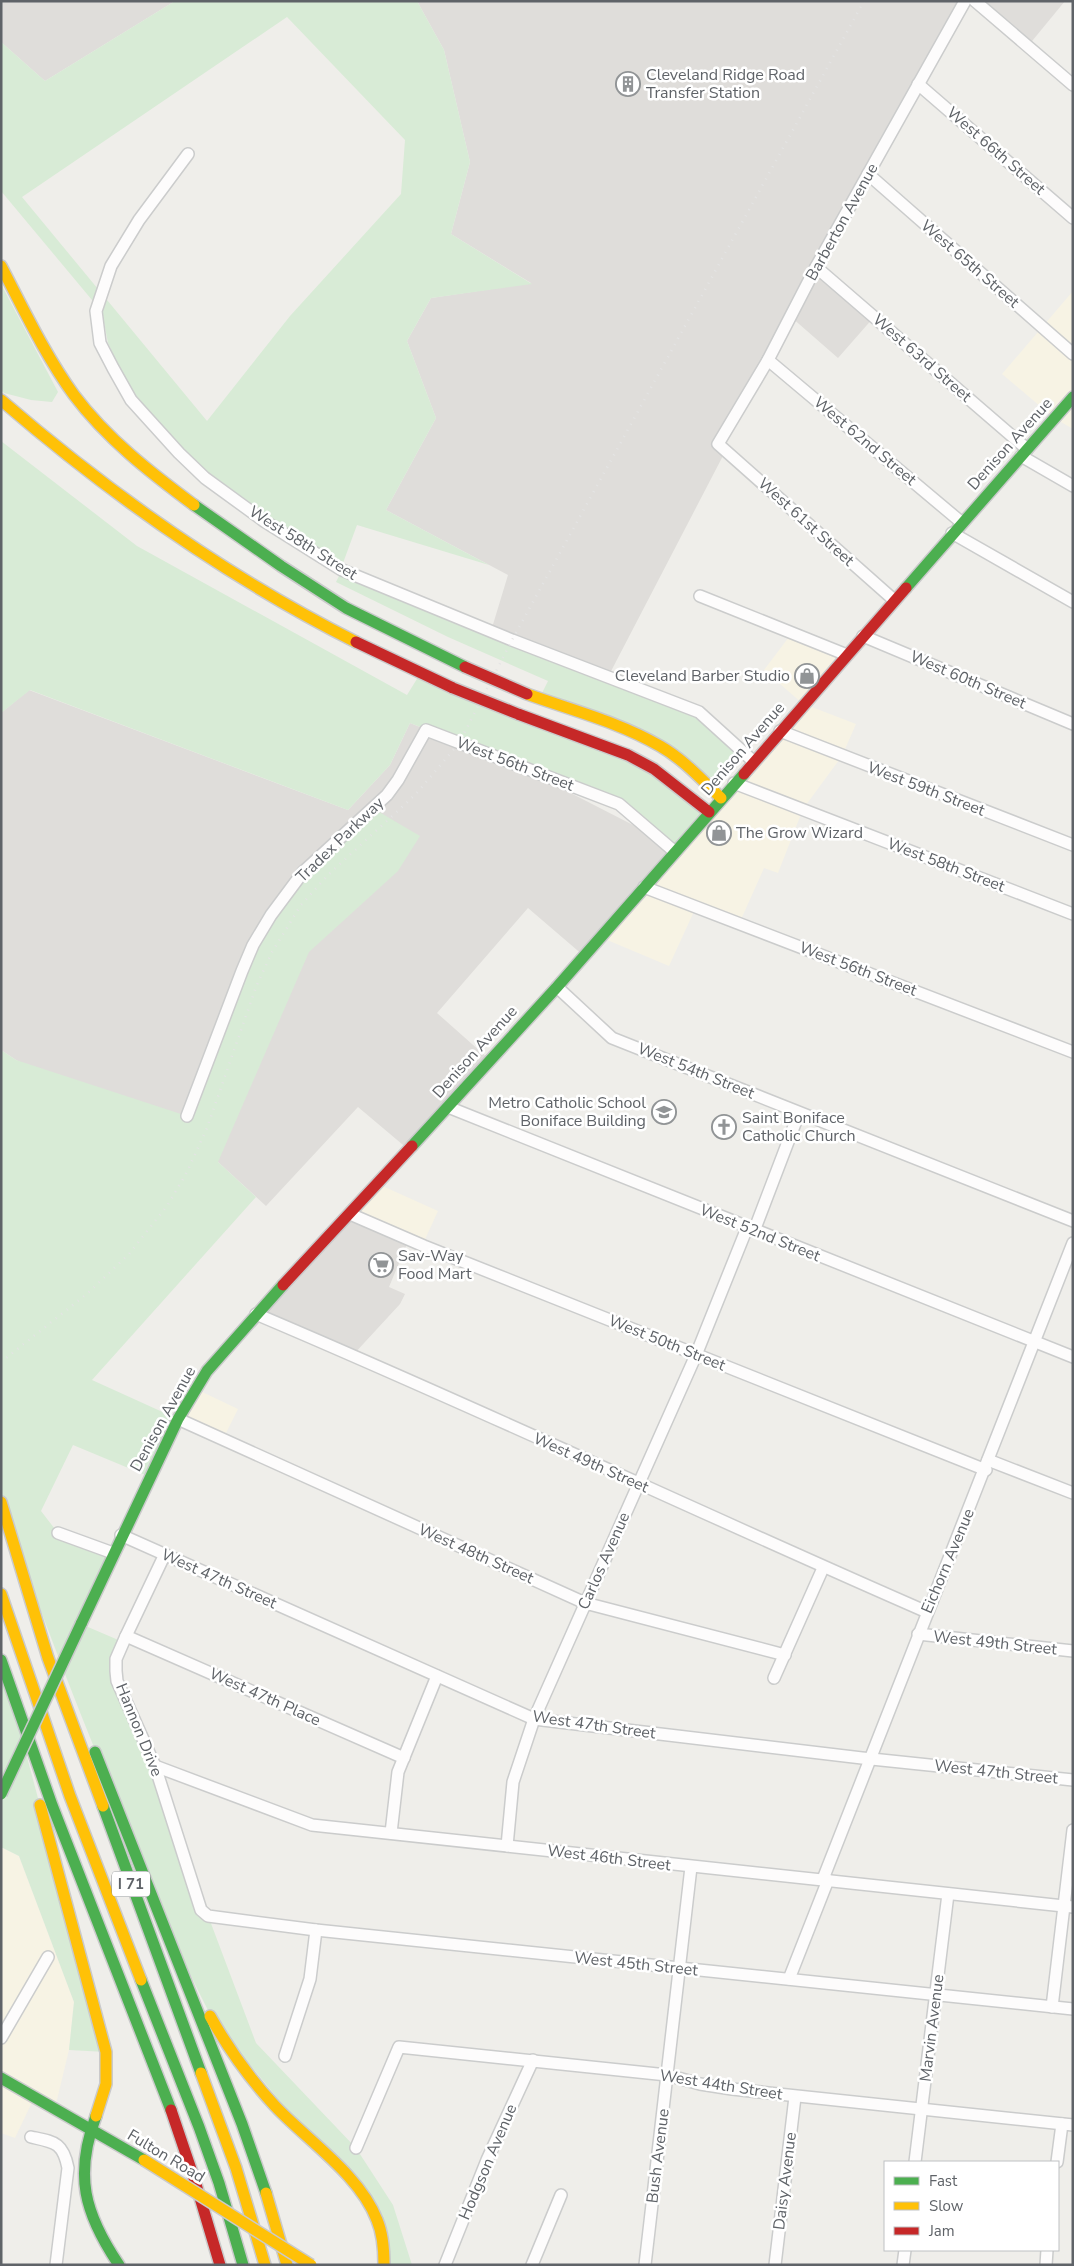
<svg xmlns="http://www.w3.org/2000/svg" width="1074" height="2266" viewBox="0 0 1074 2266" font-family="'Nunito Sans',sans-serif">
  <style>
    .commercial { fill: #f7f3e4 }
    .industrial { fill: #dfddda }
    .green { fill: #d8ebd6; fill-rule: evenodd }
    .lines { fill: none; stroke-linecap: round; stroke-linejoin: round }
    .street-casing { stroke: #cbcccc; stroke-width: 14 }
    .fast-casing { stroke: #cacacb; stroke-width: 14 }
    .slow-casing { stroke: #cacacb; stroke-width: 14 }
    .jam-casing { stroke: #cacacb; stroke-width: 14 }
    .street { stroke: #fdfcfc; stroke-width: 11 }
    .fast { stroke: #4caf50; stroke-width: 11 }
    .slow { stroke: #ffc107; stroke-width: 11 }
    .jam { stroke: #c62828; stroke-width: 11 }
    .rail { stroke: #e4e4e4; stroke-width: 2.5; stroke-dasharray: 1 6; stroke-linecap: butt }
    .fast-bridge-casing { stroke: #cacacb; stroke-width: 14; stroke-linecap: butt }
    .slow-bridge-casing { stroke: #cacacb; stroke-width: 14; stroke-linecap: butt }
    .jam-bridge-casing { stroke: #cacacb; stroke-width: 14; stroke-linecap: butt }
    .fast-bridge { stroke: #4caf50; stroke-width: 11 }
    .slow-bridge { stroke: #ffc107; stroke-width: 11 }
    .jam-bridge { stroke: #c62828; stroke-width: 11 }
    .labels { text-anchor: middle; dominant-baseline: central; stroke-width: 5; stroke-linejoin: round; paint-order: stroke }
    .shield { fill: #fff; stroke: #8f9295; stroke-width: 1 }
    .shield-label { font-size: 15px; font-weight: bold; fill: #5f6368 }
    .poi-label { font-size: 16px; fill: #5f6368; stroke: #fff; text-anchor: start }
    .street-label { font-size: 16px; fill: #5f6368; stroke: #fff }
  </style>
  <rect width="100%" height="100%" fill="#efeeea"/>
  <g class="commercial">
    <polygon points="1073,291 1073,429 1054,418 1002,374"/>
    <polygon points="792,633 847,655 804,704 856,724 842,756 803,809 778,873 764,868 739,924 696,907 669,966 600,937 803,704 764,670"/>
    <polygon points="378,1184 438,1211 422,1246 350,1214"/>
    <polygon points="196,1389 238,1409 223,1439 178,1419"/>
    <polygon points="1,1847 19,1856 74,2002 69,2050 55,2108 35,2096 15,2138 1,2133"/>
  </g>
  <g class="industrial">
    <polygon points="1,1 175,1 45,81 1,42"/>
    <polygon points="417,1 965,1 817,267 874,317 838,358 791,317 718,443 726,450 608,677 491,631 508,575 386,510 436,418 407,341 431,298 531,283 451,234 470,162 444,50"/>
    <polygon points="975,1 1065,1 1028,46"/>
    <polygon points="29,690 348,810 390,765 410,723 516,765 633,825 675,852 584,956 528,908 437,1013 490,1060 409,1150 358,1107 266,1206 218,1162 16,1060 1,1050 1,713"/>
    <polygon points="350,1214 409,1239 389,1287 405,1294 400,1304 353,1355 256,1314"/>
  </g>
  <g class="green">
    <path d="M175 1H417L444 50 470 162 451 234 532 284 431 298 407 341 436 418 386 510 489 565 357 525 343 563 274 520 197 464 174 441 128 386 108 343 102 312 1 191V42L45 81ZM287 17 405 140 401 194 290 316 207 421 22 197Z"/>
    <polygon points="1,284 58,392 52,402 31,400 4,393 1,390"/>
    <polygon points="1,441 137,546 407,695 420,674 610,748 709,812 675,852 619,804 410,723 390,765 348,810 30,690 1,713"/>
    <polygon points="340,574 700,716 743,755 723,779 710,777 542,693 548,681 448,637 336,582"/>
    <path d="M374 809 420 836 398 871 309 952 218 1162 256 1197 92 1380 178 1419 150 1477 73 1445 41 1511 58 1533 113 1553 81 1624 123 1642 116 1671 256 2043 356 2148 393 2205 412 2265H384L377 2219 213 2020C173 1943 140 1863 108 1782 70 1688 33 1594 1 1499V1050L16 1060 187 1116 242 971 303 872Z"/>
    <polygon points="1,1660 106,2052 69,2050 74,2002 19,1856 1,1847"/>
  </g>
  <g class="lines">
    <defs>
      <g id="street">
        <polyline points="975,1 1073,85"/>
        <polyline points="918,84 1073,218"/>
        <polyline points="188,154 139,220 111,266 96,311 100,343 113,368 131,400 179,453 205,478 264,521 342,570 512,640 699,712 753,761"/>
        <polyline points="868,174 1073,354"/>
        <polyline points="816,267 1027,449"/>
        <polyline points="768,360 961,522"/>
        <polyline points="1021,456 1073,486"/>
        <polyline points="952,533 1073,602"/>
        <polyline points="700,596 847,655"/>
        <polyline points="894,600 718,444 768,360 816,267 965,1"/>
        <polyline points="863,636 1073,724"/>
        <polyline points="780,731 1073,845"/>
        <polyline points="734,783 1073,914"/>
        <polyline points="644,887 1073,1052"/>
        <polyline points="557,987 612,1038 1073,1221"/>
        <polyline points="448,1107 1073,1357"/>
        <polyline points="187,1116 242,971 253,945 271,915 303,872 387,795 398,780 426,730 619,804 675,852"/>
        <polyline points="350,1214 424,1246 986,1470"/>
        <polyline points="754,1231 799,1113"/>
        <path d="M256 1314C481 1409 702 1514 927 1612"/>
        <polyline points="178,1419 585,1603 785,1655"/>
        <polyline points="988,1460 1073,1493"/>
        <polyline points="58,1533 113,1553"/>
        <polyline points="121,1535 534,1719 862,1758 1073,1780"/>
        <polyline points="165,1554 126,1636 116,1659 116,1671 117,1681 155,1766 201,1910 208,1916 316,1930 1073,2009"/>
        <polyline points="918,1634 1073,1651"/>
        <polyline points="126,1636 404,1758"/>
        <polyline points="774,1678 823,1568"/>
        <polyline points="155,1766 312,1825 1073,1907"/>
        <polyline points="391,1833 398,1772 437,1676"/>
        <polyline points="507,1846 513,1782 534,1719 696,1355 747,1228"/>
        <polyline points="823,1879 1073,1243"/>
        <polyline points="789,1979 828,1880"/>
        <polyline points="1052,2007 1073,1830"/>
        <polyline points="1,2038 48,1957"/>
        <polyline points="285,2056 310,1979 316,1930"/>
        <path d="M31 2137C54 2142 63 2142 68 2168L56 2265"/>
        <polyline points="356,2148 399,2047 667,2075 700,2084 732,2089 1073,2125"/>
        <polyline points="915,2162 948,1894"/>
        <polyline points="1057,2162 1062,2124"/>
        <polyline points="445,2265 487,2160 533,2060"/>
        <polyline points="532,2265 561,2195"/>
        <polyline points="645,2265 691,1867"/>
        <polyline points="775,2265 795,2097"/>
        <polyline points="903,2265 905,2250"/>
        <polyline points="1046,2265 1047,2250"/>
      </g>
      <g id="fast">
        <polyline points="194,505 281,566 346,608 465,667"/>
        <polyline points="906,588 1073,397"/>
        <polyline points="412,1146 557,987 744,774"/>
        <polyline points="81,1624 178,1419 207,1371 283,1285"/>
        <polyline points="1,1660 52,1805 171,2110"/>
        <polyline points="95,1752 242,2124 266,2193"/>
        <polyline points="103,1806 201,2073"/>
        <polyline points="141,1980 199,2127 219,2183 243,2265"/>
        <polyline points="1,2078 144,2160"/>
        <path d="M96 2116C74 2175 84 2213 119 2265"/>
      </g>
      <g id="slow">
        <path d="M1 266C24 310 45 355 74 395 107 439 151 473 194 505"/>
        <path d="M1 400C110 494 227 577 356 642"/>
        <path d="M527 694C571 710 619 722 660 746 683 759 702 780 721 798"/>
        <polyline points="1,1502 48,1658 103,1806"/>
        <polyline points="1,1594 70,1796 141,1980"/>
        <polyline points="40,1805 106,2052 106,2084 96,2116"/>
        <path d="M210 2016C228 2048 250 2079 275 2106 307 2140 360 2175 377 2220 383 2234 384 2250 384 2265"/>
        <polyline points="201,2073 236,2168 265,2265"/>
        <polyline points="266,2193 287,2265"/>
      </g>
      <g id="jam">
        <polyline points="356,642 453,688"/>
        <polyline points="518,714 628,755 654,769 709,812"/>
        <polyline points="744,774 906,588"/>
        <polyline points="283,1285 412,1146"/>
        <polyline points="171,2110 195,2181 220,2265"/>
      </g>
    </defs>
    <use href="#street" class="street-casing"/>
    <use href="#fast" class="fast-casing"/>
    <use href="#slow" class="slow-casing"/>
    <use href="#jam" class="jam-casing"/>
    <use href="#street" class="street"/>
    <use href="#fast" class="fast"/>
    <use href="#slow" class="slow"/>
    <use href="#jam" class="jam"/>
    <polyline class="rail" points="1,1362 88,1293 129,1254 167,1206 187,1172 207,1128 256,987 272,952 301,905 328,875 416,794 459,743 512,640 864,1"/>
    <defs>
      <polyline id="fast-bridge" points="1,1794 81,1624"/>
      <polyline id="slow-bridge" points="144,2160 311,2265"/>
      <g id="jam-bridge">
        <polyline points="465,667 527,694"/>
        <polyline points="453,688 518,714"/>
      </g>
    </defs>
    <use href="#fast-bridge" class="fast-bridge-casing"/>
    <use href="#slow-bridge" class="slow-bridge-casing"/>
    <use href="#jam-bridge" class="jam-bridge-casing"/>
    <use href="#fast-bridge" class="fast-bridge"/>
    <use href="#slow-bridge" class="slow-bridge"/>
    <use href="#jam-bridge" class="jam-bridge"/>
  </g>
  <defs>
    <symbol id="building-ring" viewBox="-11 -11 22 22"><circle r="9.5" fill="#fff" stroke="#919496" stroke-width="1.5"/><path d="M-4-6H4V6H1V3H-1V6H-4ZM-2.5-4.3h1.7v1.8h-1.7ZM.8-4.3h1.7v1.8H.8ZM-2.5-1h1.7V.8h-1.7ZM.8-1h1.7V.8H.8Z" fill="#919496"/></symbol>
    <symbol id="shop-ring" viewBox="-11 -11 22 22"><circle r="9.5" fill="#fff" stroke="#919496" stroke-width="1.5"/><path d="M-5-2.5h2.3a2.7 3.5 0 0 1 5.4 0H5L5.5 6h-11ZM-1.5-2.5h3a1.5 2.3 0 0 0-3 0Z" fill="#919496"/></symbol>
    <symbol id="school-ring" viewBox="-11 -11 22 22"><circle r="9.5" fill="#fff" stroke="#919496" stroke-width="1.5"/><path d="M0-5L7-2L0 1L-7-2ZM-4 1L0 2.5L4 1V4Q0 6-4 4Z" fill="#919496"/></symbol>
    <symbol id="church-ring" viewBox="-11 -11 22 22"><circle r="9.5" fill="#fff" stroke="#919496" stroke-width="1.5"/><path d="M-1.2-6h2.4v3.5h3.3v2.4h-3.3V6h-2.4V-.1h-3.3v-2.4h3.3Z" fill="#919496"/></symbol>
    <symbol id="supermarket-ring" viewBox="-11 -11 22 22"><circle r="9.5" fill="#fff" stroke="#919496" stroke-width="1.5"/><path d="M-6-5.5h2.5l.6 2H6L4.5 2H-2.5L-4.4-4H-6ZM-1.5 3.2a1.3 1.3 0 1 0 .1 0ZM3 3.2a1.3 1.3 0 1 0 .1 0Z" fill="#919496"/></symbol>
  </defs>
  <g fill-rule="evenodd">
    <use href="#building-ring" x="614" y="70" width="28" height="28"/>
    <use href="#shop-ring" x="793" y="662" width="28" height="28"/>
    <use href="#shop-ring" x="705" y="819" width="28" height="28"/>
    <use href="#school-ring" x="650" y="1098" width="28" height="28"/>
    <use href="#church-ring" x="710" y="1113" width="28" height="28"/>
    <use href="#supermarket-ring" x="367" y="1251" width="28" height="28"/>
  </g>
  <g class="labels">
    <rect class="shield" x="112" y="1871.5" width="38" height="25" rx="4"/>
    <g class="shield-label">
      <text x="131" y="1884">I 71</text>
    </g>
    <g class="poi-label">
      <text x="646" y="75">Cleveland Ridge Road<tspan x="646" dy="18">Transfer Station</tspan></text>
      <text x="790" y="676" text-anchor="end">Cleveland Barber Studio</text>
      <text x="736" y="833">The Grow Wizard</text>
      <text x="646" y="1103" text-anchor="end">Metro Catholic School<tspan x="646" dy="18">Boniface Building</tspan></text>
      <text x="742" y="1118">Saint Boniface<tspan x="742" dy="18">Catholic Church</tspan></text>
      <text x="398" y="1256">Sav-Way<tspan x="398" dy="18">Food Mart</tspan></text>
    </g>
    <g class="street-label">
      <text transform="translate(996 151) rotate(41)">West 66th Street</text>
      <text transform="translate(842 222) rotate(-61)">Barberton Avenue</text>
      <text transform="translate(970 264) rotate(41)">West 65th Street</text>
      <text transform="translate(922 358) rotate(41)">West 63rd Street</text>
      <text transform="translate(865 441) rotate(40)">West 62nd Street</text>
      <text transform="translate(1010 444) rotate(-48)">Denison Avenue</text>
      <text transform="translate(806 522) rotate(42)">West 61st Street</text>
      <text transform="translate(303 543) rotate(32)">West 58th Street</text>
      <text transform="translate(968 680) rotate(23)">West 60th Street</text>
      <text transform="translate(743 749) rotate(-49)">Denison Avenue</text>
      <text transform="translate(515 764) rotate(21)">West 56th Street</text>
      <text transform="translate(926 789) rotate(21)">West 59th Street</text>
      <text transform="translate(340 840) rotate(-44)">Tradex Parkway</text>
      <text transform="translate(946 865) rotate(21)">West 58th Street</text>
      <text transform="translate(858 969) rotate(21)">West 56th Street</text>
      <text transform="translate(475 1052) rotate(-48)">Denison Avenue</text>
      <text transform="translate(696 1071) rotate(22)">West 54th Street</text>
      <text transform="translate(760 1233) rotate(22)">West 52nd Street</text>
      <text transform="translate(667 1343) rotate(22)">West 50th Street</text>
      <text transform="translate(163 1419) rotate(-61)">Denison Avenue</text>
      <text transform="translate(591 1463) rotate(24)">West 49th Street</text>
      <text transform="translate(476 1554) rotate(24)">West 48th Street</text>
      <text transform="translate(604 1561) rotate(-66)">Carlos Avenue</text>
      <text transform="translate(948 1561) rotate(-67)">Eichorn Avenue</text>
      <text transform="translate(219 1579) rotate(24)">West 47th Street</text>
      <text transform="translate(995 1643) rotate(6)">West 49th Street</text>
      <text transform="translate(265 1697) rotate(24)">West 47th Place</text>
      <text transform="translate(594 1725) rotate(8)">West 47th Street</text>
      <text transform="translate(139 1730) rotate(68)">Hannon Drive</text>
      <text transform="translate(996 1772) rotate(6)">West 47th Street</text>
      <text transform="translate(609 1858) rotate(7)">West 46th Street</text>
      <text transform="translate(636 1964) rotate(6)">West 45th Street</text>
      <text transform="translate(932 2028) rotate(-83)">Marvin Avenue</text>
      <text transform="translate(721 2085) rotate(9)">West 44th Street</text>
      <text transform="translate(166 2156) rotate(31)">Fulton Road</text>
      <text transform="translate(658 2156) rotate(-83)">Bush Avenue</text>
      <text transform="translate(488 2162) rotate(-67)">Hodgson Avenue</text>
      <text transform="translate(785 2181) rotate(-83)">Daisy Avenue</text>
    </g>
  </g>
  <rect width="1074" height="2266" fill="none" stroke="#5f6368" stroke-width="5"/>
  <rect x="884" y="2161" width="175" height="90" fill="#ffffff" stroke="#bfc1c3"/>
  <rect x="894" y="2177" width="25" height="8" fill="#4caf50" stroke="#bfc1c3"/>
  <text x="929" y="2186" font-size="15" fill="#5f6368">Fast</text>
  <rect x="894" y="2202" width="25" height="8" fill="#ffc107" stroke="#bfc1c3"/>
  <text x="929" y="2211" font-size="15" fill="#5f6368">Slow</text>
  <rect x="894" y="2227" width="25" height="8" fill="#c62828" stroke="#bfc1c3"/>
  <text x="929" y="2236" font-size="15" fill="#5f6368">Jam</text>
</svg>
